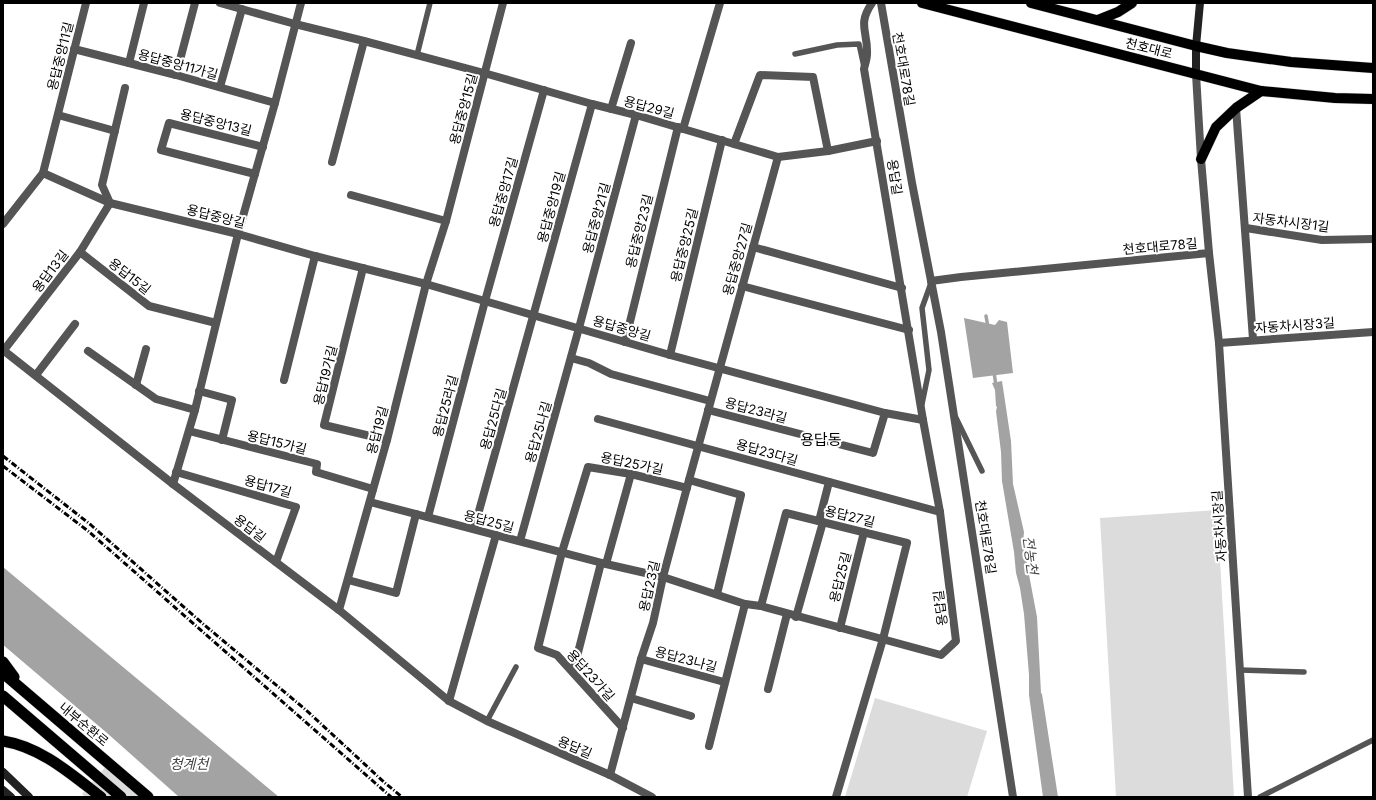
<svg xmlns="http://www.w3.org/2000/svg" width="1376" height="800" viewBox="0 0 1376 800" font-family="Inter,'Noto Sans KR',sans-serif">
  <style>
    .green { fill: #dcdcdc }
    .water { fill: #a3a3a3 }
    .pier { fill: #fff }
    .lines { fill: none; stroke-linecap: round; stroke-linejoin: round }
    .stream { stroke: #a3a3a3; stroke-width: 3.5 }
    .primary-casing { stroke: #dbdbdb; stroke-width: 11 }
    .trunk-casing { stroke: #dbdbdb; stroke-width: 12 }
    .service { stroke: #555; stroke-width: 5.5 }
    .minor { stroke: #555; stroke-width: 8 }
    .secondary { stroke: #222; stroke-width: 8 }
    .primary { stroke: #000; stroke-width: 10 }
    .trunk { stroke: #000; stroke-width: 11 }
    .rail { stroke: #000; stroke-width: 3; stroke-dasharray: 6 2 1 2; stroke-linecap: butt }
    .labels { text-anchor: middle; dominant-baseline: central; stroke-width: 4; stroke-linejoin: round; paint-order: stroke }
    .street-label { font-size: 13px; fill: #000; stroke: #fff }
    .water-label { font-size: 14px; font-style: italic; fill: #444; stroke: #fff }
    .quarter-label { font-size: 15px; fill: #000; stroke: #fff }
  </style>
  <rect width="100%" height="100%" fill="#fff"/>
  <g class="green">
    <polygon points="1217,510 1234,797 1116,797 1100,518"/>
    <polygon points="875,698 987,731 967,797 845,797"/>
    <polygon points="108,764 147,797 85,797 82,794"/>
  </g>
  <g class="water">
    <polygon points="964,318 995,325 999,320 1007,322 1013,373 973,378"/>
    <polygon points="1002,381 1011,441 1013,484 1024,532 1023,543 1037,617 1041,693 1042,694 1058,797 1043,797 1029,695 1029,675 1024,614 1020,588 1016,573 1014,552 1002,481 1001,452 996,411 997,407 996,406 995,390 992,383"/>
    <polygon points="3,567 279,797 179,797 107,733 3,645"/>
  </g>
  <polygon class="pier" points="3,645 39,676 77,710 3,648"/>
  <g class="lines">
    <g class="stream">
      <polyline points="986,316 988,327"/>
      <polyline points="994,372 996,386"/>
    </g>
    <defs>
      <g id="primary">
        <polyline points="922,3 1261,91 1335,98 1373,99"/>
        <polyline points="1031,3 1196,46 1227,53 1291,62 1373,68"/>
        <polyline points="1098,20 1118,12 1132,3"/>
        <polyline points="1201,159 1216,127 1236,108 1261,91"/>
      </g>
      <g id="trunk">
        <polyline points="3,662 14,677"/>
        <polyline points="3,673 148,797"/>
        <polyline points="3,696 121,797"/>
        <path d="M3 741C41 747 71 774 101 797"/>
      </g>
    </defs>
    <use href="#primary" class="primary-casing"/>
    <use href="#trunk" class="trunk-casing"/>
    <g class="service">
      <polyline points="795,54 837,45 859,44 864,67"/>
      <polyline points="417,55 430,3"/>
      <polyline points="922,404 929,370 922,308 931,283"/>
      <polyline points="956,418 982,471"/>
      <polyline points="1240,670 1304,672"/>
      <polyline points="487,721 516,667"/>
      <polyline points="1260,797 1373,740"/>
    </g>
    <g class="minor">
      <polyline points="220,3 295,24 364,41 484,73 592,104 636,115 778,157 828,151 877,141"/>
      <polyline points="881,3 912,183 941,332 1013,797"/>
      <polyline points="74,49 176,75 275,103"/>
      <polyline points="129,63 144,3"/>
      <polyline points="176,75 195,3"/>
      <polyline points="220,87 242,9"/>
      <polyline points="1236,108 1253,339"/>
      <polyline points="611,109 631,43"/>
      <polyline points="58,115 115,131"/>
      <polyline points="683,129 720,3"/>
      <polyline points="734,144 760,75 813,77 828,151"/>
      <polyline points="332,162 364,41"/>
      <polyline points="43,173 110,203 238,234 315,256 426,284 670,355 885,413 923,420"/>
      <polyline points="255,174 161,150 169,123 263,147"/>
      <polyline points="351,195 446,221"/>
      <polyline points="3,224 43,173 86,3"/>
      <polyline points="1246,228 1322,240 1373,239"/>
      <polyline points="753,247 902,288"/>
      <polyline points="80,252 149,306 216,323"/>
      <polyline points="1209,253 1219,343 1248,797"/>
      <polyline points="363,268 324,425 387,440"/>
      <polyline points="931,281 961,277 1209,253 1201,159 1196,74"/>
      <polyline points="742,286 909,330"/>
      <polyline points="625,342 678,127"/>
      <polyline points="1219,343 1373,332"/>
      <polyline points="3,350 173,484 339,610 449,701 487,721 610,775 652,797"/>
      <polyline points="4,350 80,252 110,203 102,185 125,88"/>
      <polyline points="88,351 156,399 195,410"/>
      <polyline points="670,355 722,140"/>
      <polyline points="571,358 589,363 611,374 710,401"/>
      <polyline points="36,375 75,324"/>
      <polyline points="284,380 315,256"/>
      <polyline points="136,385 146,349"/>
      <polyline points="199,391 232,400 222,440"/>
      <polyline points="708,410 873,453 885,413"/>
      <polyline points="598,419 940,512"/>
      <polyline points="189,431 317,464 316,472 373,489"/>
      <polyline points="176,472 296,507 276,562"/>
      <polyline points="689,480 741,495 717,594"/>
      <polyline points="173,484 195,410 238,234 275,103 301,3"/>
      <path d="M370 502 606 564 663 577 745 604 761 606 941 655 956 641 940 512 923 420 864 69C865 64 867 59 867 54 868 31 857 25 872 3"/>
      <polyline points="428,517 485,301 544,90"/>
      <polyline points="819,521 829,482"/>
      <polyline points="474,529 592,104"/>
      <polyline points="520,541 579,328 636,115"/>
      <polyline points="606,564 631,474"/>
      <polyline points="348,580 396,593 416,514"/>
      <polyline points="761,606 786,513 907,543 883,639 836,797"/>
      <polyline points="339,610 387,440 426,284 446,221 503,3"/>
      <polyline points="796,617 823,522"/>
      <polyline points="840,628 864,532"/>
      <polyline points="641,659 724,682"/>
      <polyline points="573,672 601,563"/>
      <polyline points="768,689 787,614"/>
      <polyline points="631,698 691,716"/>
      <polyline points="449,701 496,535"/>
      <polyline points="623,728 557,655 538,648 562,552 588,467 631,474 687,488"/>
      <polyline points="709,746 745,604"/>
      <polyline points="610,775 641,659 653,623 663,577 689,480 778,157"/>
    </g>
    <g class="secondary">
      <polyline points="1196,74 1196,46 1200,3"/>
      <polyline points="3,772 29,797"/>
      <polyline points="3,790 11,797"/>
    </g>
    <use href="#primary" class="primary"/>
    <use href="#trunk" class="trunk"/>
    <g class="rail">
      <polyline points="3,456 91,525 202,623 306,710 385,783 402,797"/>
      <polyline points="3,466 88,531 391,797"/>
    </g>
  </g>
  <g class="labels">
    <g class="street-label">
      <text transform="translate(1149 48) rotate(14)">천호대로</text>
      <text transform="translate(60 56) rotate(-76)">용답중앙11길</text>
      <text transform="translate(178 64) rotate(15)">용답중앙11가길</text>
      <text transform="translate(904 69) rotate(80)">천호대로78길</text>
      <text transform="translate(649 107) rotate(15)">용답29길</text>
      <text transform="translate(463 109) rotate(-75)">용답중앙15길</text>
      <text transform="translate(216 122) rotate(14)">용답중앙13길</text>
      <text transform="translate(895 177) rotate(81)">용답길</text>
      <text transform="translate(503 192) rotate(-74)">용답중앙17길</text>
      <text transform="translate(551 207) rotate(-75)">용답중앙19길</text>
      <text transform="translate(216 216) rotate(14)">용답중앙길</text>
      <text transform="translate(596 218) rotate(-75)">용답중앙21길</text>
      <text transform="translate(1291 222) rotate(7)">자동차시장1길</text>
      <text transform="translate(639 231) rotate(-76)">용답중앙23길</text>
      <text transform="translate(684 245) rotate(-76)">용답중앙25길</text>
      <text transform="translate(1160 246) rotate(-5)">천호대로78길</text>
      <text transform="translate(737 259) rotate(-74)">용답중앙27길</text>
      <text transform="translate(50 271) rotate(-52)">용답13길</text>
      <text transform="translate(130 276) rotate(38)">용답15길</text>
      <text transform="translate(1295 325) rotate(-4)">자동차시장3길</text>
      <text transform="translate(622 328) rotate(16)">용답중앙길</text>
      <text transform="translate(325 375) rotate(-76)">용답19가길</text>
      <text transform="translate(445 406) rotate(-75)">용답25라길</text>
      <text transform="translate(756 410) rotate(15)">용답23라길</text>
      <text transform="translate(493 419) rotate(-74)">용답25다길</text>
      <text transform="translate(377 430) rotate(-75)">용답19길</text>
      <text transform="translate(538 432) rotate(-74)">용답25나길</text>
      <text transform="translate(277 442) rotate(14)">용답15가길</text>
      <text transform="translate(767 452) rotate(16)">용답23다길</text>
      <text transform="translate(632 463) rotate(12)">용답25가길</text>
      <text transform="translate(268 486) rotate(16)">용답17길</text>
      <text transform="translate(850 516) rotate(14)">용답27길</text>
      <text transform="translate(489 521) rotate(15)">용답25길</text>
      <text transform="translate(1219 526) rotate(-94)">자동차시장길</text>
      <text transform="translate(250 528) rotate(38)">용답길</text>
      <text transform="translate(986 537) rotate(81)">천호대로78길</text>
      <text transform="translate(840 577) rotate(-76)">용답25길</text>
      <text transform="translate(649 586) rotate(-77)">용답23길</text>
      <text transform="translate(940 608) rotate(-97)">용답길</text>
      <text transform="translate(686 659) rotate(15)">용답23나길</text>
      <text transform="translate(591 675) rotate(48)">용답23가길</text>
      <text transform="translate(84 724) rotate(40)">내부순환로</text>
      <text transform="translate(575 747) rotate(23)">용답길</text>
    </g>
    <g class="water-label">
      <text transform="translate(1031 555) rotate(83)">전농천</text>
      <text x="189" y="763">청계천</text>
    </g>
    <g class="quarter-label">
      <text x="821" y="439">용답동</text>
    </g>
  </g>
  <rect width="1376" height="800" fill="none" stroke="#000000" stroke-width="8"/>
</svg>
